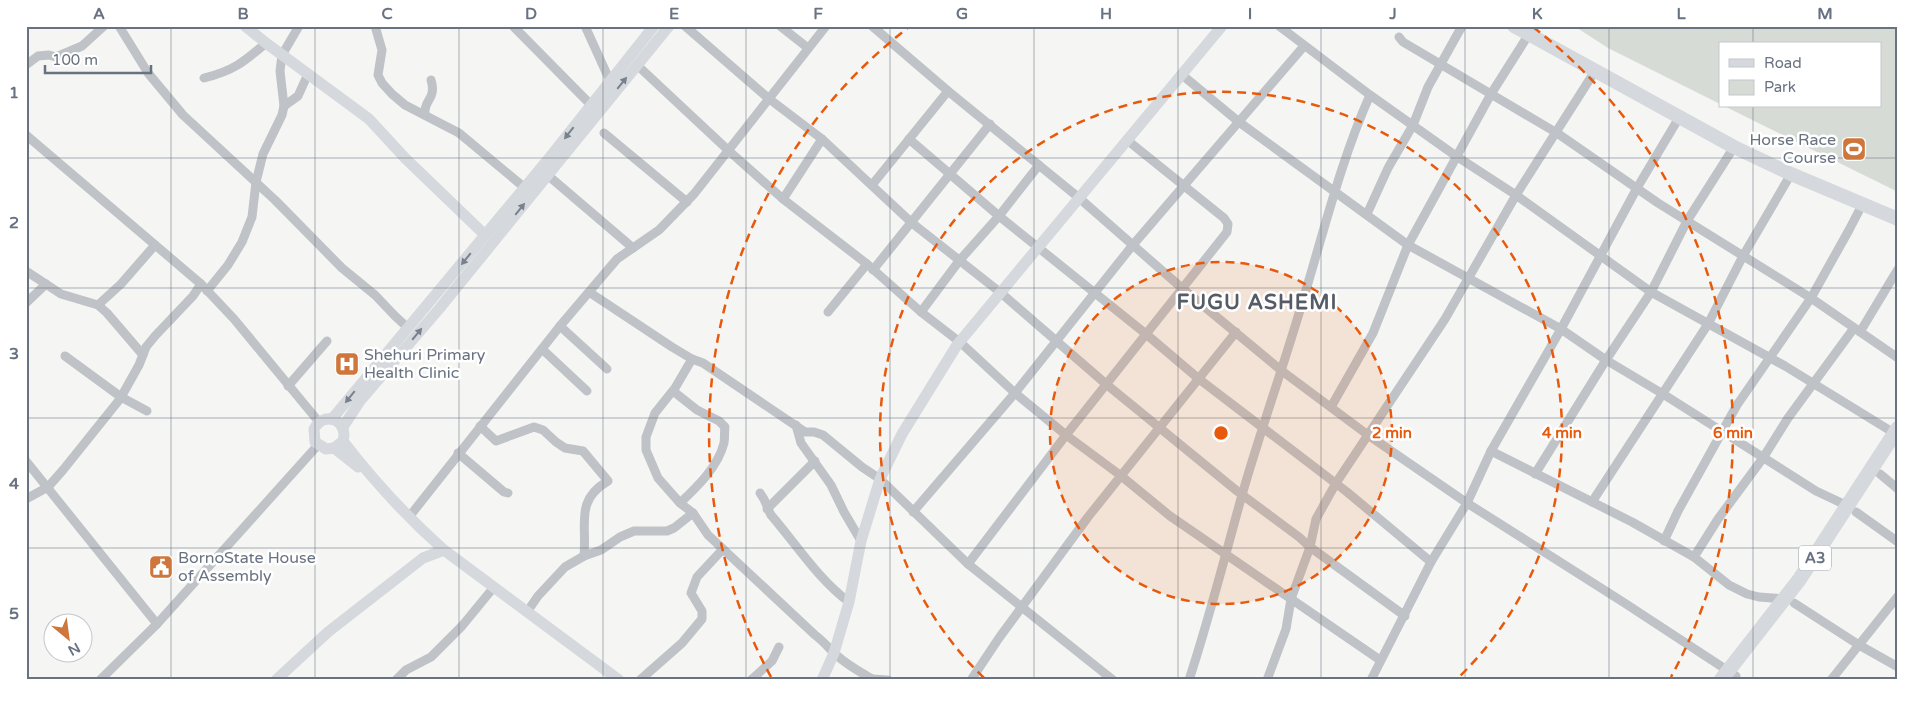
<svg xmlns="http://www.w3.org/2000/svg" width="1924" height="706" viewBox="0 0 1924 706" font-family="'Varela Round',sans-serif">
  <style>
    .green { fill: #d6dcd5 }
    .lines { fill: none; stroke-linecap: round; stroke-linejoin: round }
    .street { stroke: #bfc2c6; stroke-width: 9 }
    .secondary { stroke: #d5d8dc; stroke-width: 11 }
    .primary { stroke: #d5d8dc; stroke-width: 14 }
    .highway { stroke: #d5d8dc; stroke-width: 15 }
    .oneway { fill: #78818e }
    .grid { fill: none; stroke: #687280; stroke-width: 1; stroke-opacity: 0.55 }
    .ring { fill: none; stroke: #e8590c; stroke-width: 2.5; stroke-dasharray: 9 6 }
    .labels { text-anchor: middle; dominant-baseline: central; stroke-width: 5; stroke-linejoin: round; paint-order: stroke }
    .shield { fill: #fff; stroke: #959ca6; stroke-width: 1 }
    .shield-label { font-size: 15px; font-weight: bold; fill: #687280 }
    .poi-label { font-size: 16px; fill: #687280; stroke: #fff; text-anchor: start }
    .district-label { font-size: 21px; font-weight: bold; letter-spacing: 1px; fill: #555c66; stroke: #fff }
    .centre { fill: #e8590c; stroke: #fff; stroke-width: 2.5 }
    .ring-label { font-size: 15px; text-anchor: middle; font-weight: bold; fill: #e8590c; stroke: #fff; stroke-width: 5; stroke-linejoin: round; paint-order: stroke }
    .neatline { fill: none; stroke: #687280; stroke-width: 2 }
    .grid-label { font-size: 16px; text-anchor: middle; font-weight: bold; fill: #687280 }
  </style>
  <rect width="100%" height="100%" fill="#f5f6f3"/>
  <polygon class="green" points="1574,26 1898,26 1898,192 1724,106 1880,106 1880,44 1720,44 1720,104 1608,48"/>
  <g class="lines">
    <g class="street">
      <polyline points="119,26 148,73 183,115 275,200 342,268 375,295 395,316 408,328"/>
      <polyline points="375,26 382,50 378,75 382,83 392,94 405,105 459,133 525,188"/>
      <polyline points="513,26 591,105"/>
      <polyline points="585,26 610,81"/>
      <polyline points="685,26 768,98 822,139 912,223 1001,293 1106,384 1237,491 1299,537 1310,547 1405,616"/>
      <polyline points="780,26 808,48"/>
      <polyline points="872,26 948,91 1078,197 1183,289 1282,371 1368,435 1467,503 1623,602 1736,676"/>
      <polyline points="1279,26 1370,95 1456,156 1516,195 1651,292 1785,366 1894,433"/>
      <polyline points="1399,37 1403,42 1557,133 1658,203 1811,298 1898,358"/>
      <polyline points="26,65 38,56 49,55 56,57 82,46 104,26"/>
      <polyline points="637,65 729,151 783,199 867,264 921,312 961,343 1015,393 1066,435 1120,475 1170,516 1380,660"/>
      <polyline points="1181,74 1239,122 1408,245 1561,329 1606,360 1663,394 1816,491 1848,506"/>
      <path d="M204 78C233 71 244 62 266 43"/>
      <polyline points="284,106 298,96 308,74"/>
      <path d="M425 115C423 99 437 100 431 80"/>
      <polyline points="604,133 687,202"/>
      <polyline points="26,135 201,284 234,319 319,422"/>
      <polyline points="909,139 999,216 1146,334 1199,379 1347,492 1431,562"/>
      <polyline points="544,172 633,248"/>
      <polyline points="872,185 948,91"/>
      <polyline points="783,199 822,139"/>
      <polyline points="1367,214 1388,168 1413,125 1428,87 1462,26"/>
      <polyline points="873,270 990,124"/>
      <polyline points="26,271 61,294 98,305 107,313 143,355"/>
      <polyline points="207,291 228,265 242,242 252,217 256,182 263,154 282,115 284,106 280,71 282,55 299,26"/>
      <polyline points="589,292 672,347 692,359 703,363 805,432 814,432 823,435 862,467 880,479 968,564 1113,680"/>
      <polyline points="26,303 46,284"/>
      <polyline points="98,305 121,284 155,245"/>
      <polyline points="828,312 867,264"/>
      <polyline points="921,312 959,261 999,216 1039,165"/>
      <polyline points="560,326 607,369"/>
      <polyline points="1860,332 1898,269"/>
      <polyline points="542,349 587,391"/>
      <polyline points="65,356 121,397 147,411"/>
      <path d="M692 359 675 388 655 413 646 437V450L658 478 680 503 693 513 708 535 815 635C823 641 827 646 833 652 845 664 860 672 874 680"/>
      <polyline points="288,386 327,341"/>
      <path d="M673 391 697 410 719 421 725 427C724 432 725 438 724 443 718 467 697 487 680 503"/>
      <polyline points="1331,407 1373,333 1408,245 1491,94 1529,34"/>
      <polyline points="796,425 801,443 831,485 844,512 861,541"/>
      <path d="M480 426 496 441 534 427 543 430 556 442 565 448 583 451 608 481C575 500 587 524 584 556"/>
      <polyline points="1491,451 1632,522 1694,557 1729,585 1747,594 1759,597 1785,599"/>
      <polyline points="458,453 504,492 508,493"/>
      <polyline points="26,461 157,624"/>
      <polyline points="1535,474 1606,360 1651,292 1687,221 1734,147"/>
      <polyline points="1880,474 1898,489"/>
      <path d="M760 493C767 502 766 506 771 515 796 544 818 579 849 602"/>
      <polyline points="26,499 48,487 63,470 120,399 139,365 146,347 155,336 193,296 201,284"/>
      <polyline points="1592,502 1708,324 1743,256 1791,174"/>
      <polyline points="767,509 815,461"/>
      <polyline points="913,512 1015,393 1132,246 1304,46"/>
      <polyline points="1856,512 1898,542"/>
      <polyline points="409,517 560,326 617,259 659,230 694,194 826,26"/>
      <polyline points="1664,541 1678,511 1737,405 1811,298 1849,230 1862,205"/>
      <polyline points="1694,557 1718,519 1763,458 1788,418 1854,328"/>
      <polyline points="968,564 1066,435 1227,232 1228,224 1224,218 1127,140"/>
      <polyline points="1794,603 1859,645 1898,667"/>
      <polyline points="527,612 538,596 565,567 584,556 601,550 620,537 634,531 667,531 674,528 693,513"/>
      <polyline points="872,679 888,680"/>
      <polyline points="100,680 157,624 318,445"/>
      <polyline points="396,680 406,670 431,657 462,626 494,587"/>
      <polyline points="640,680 682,643 702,619 702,611 691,593 697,577 723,549"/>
      <polyline points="751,680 772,661 779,647"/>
      <polyline points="971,680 999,638 1088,517 1236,332"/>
      <path d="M1189 680C1209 619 1225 556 1242 495 1261 429 1284 365 1303 300 1324 231 1341 160 1370 95"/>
      <polyline points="1267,680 1286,629 1291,599 1310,547 1316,519 1336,483 1445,319 1516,195 1595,71"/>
      <polyline points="1371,680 1431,562 1467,503 1491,451 1561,329 1637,188 1680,116"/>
      <polyline points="1831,680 1898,596"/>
    </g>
    <g class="secondary">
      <polyline points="245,26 266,43 369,119 405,158 485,235"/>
      <polyline points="332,419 550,157 654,26"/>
      <polyline points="343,427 360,401 439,309 669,26"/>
      <path d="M343 441 334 448 326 449 315 442 314 429C324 410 349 420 343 441 373 480 407 517 444 550L619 680"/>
      <polyline points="334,448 358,467"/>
      <polyline points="276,680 328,632 423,558 444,550"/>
      <polyline points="822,680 834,653 849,602 861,541 880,479 902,434 957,345 1222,26"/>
    </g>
    <polyline class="primary" points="1514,26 1734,147 1791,174 1898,219"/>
    <polyline class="highway" points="1721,680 1799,580 1898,428"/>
  </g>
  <defs><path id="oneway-solid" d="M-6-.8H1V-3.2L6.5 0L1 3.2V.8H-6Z" transform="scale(1.25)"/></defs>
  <g class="oneway">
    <use href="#oneway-solid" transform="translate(622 83) rotate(-51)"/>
    <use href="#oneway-solid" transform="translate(569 133) rotate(128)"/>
    <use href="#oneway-solid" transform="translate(520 209) rotate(-51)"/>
    <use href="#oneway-solid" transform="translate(466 259) rotate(129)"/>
    <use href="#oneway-solid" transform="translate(417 334) rotate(-50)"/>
    <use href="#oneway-solid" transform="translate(350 397) rotate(129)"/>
  </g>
  <path class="grid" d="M171 26V680M315 26V680M459 26V680M603 26V680M746 26V680M890 26V680M1034 26V680M1178 26V680M1321 26V680M1465 26V680M1609 26V680M1753 26V44M1753 106V680M26 158H1898M26 288H1898M26 418H1898M26 548H1898"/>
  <circle cx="1221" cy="433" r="171" fill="#e8590c" fill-opacity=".12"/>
  <g class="ring">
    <circle cx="1221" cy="433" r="171"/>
    <path d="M984 678A341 341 0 1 1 1458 678"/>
    <path d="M771 677A512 512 0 0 1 909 27M1533 27A512 512 0 0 1 1671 677"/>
  </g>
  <defs>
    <symbol id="stadium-square" viewBox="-11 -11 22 22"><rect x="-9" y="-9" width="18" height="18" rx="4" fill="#ce763b" stroke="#fff"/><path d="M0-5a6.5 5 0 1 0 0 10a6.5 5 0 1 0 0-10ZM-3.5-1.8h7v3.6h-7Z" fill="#fff"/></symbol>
    <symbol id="hospital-square" viewBox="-11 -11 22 22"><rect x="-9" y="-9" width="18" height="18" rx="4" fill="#ce763b" stroke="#fff"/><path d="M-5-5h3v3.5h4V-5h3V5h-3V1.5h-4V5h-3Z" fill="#fff"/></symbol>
    <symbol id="civic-square" viewBox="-11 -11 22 22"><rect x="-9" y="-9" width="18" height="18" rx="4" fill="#ce763b" stroke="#fff"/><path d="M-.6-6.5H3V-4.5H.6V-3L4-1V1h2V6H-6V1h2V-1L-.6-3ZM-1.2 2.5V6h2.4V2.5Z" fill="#fff"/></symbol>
  </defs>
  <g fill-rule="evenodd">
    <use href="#stadium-square" x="1840" y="135" width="28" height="28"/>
    <use href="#hospital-square" x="333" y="350" width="28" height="28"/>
    <use href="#civic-square" x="147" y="553" width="28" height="28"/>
  </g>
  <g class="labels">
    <rect class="shield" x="1799" y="545.5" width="32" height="25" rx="4"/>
    <g class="shield-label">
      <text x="1815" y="558">A3</text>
    </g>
    <g class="poi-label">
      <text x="1836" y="140" text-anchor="end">Horse Race<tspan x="1836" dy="18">Course</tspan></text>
      <text x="364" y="355">Shehuri Primary<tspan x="364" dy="18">Health Clinic</tspan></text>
      <text x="178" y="558">BornoState House<tspan x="178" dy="18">of Assembly</tspan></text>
    </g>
    <g class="district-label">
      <text x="1257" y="302">FUGU ASHEMI</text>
    </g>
  </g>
  <circle cx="1221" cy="433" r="8" class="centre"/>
  <g class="ring-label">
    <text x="1392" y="438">2 min</text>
    <text x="1562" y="438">4 min</text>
    <text x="1733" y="438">6 min</text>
  </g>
  <rect width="1924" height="706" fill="none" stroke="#ffffff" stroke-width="55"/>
  <rect x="1719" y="42" width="162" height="65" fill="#ffffff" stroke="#c3c7cc"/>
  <rect x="1729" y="59" width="25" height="8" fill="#d5d8dc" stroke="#c3c7cc"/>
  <text x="1764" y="68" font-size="15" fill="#687280">Road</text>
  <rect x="1729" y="80" width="25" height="15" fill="#d6dcd5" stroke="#c3c7cc"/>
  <text x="1764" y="92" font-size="15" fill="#687280">Park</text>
  <g transform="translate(68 638) rotate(151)"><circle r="24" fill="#ffffff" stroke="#c3c7cc"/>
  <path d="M0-4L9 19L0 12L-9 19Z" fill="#ce763b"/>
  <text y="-8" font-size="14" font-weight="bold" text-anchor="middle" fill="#687280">N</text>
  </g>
  <path d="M45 65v8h106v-8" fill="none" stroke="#687280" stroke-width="2.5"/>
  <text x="52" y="65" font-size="15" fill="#687280" stroke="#ffffff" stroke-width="4" paint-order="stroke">100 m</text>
  <rect x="28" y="28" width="1868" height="650" class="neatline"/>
  <g class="grid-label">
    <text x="99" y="19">A</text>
    <text x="243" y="19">B</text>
    <text x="387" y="19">C</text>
    <text x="531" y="19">D</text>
    <text x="674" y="19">E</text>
    <text x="818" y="19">F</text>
    <text x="962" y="19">G</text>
    <text x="1106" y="19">H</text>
    <text x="1250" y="19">I</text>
    <text x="1393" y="19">J</text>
    <text x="1537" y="19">K</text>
    <text x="1681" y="19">L</text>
    <text x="1825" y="19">M</text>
    <text x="14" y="98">1</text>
    <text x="14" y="228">2</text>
    <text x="14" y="359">3</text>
    <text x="14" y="489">4</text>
    <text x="14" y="619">5</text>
  </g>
</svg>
